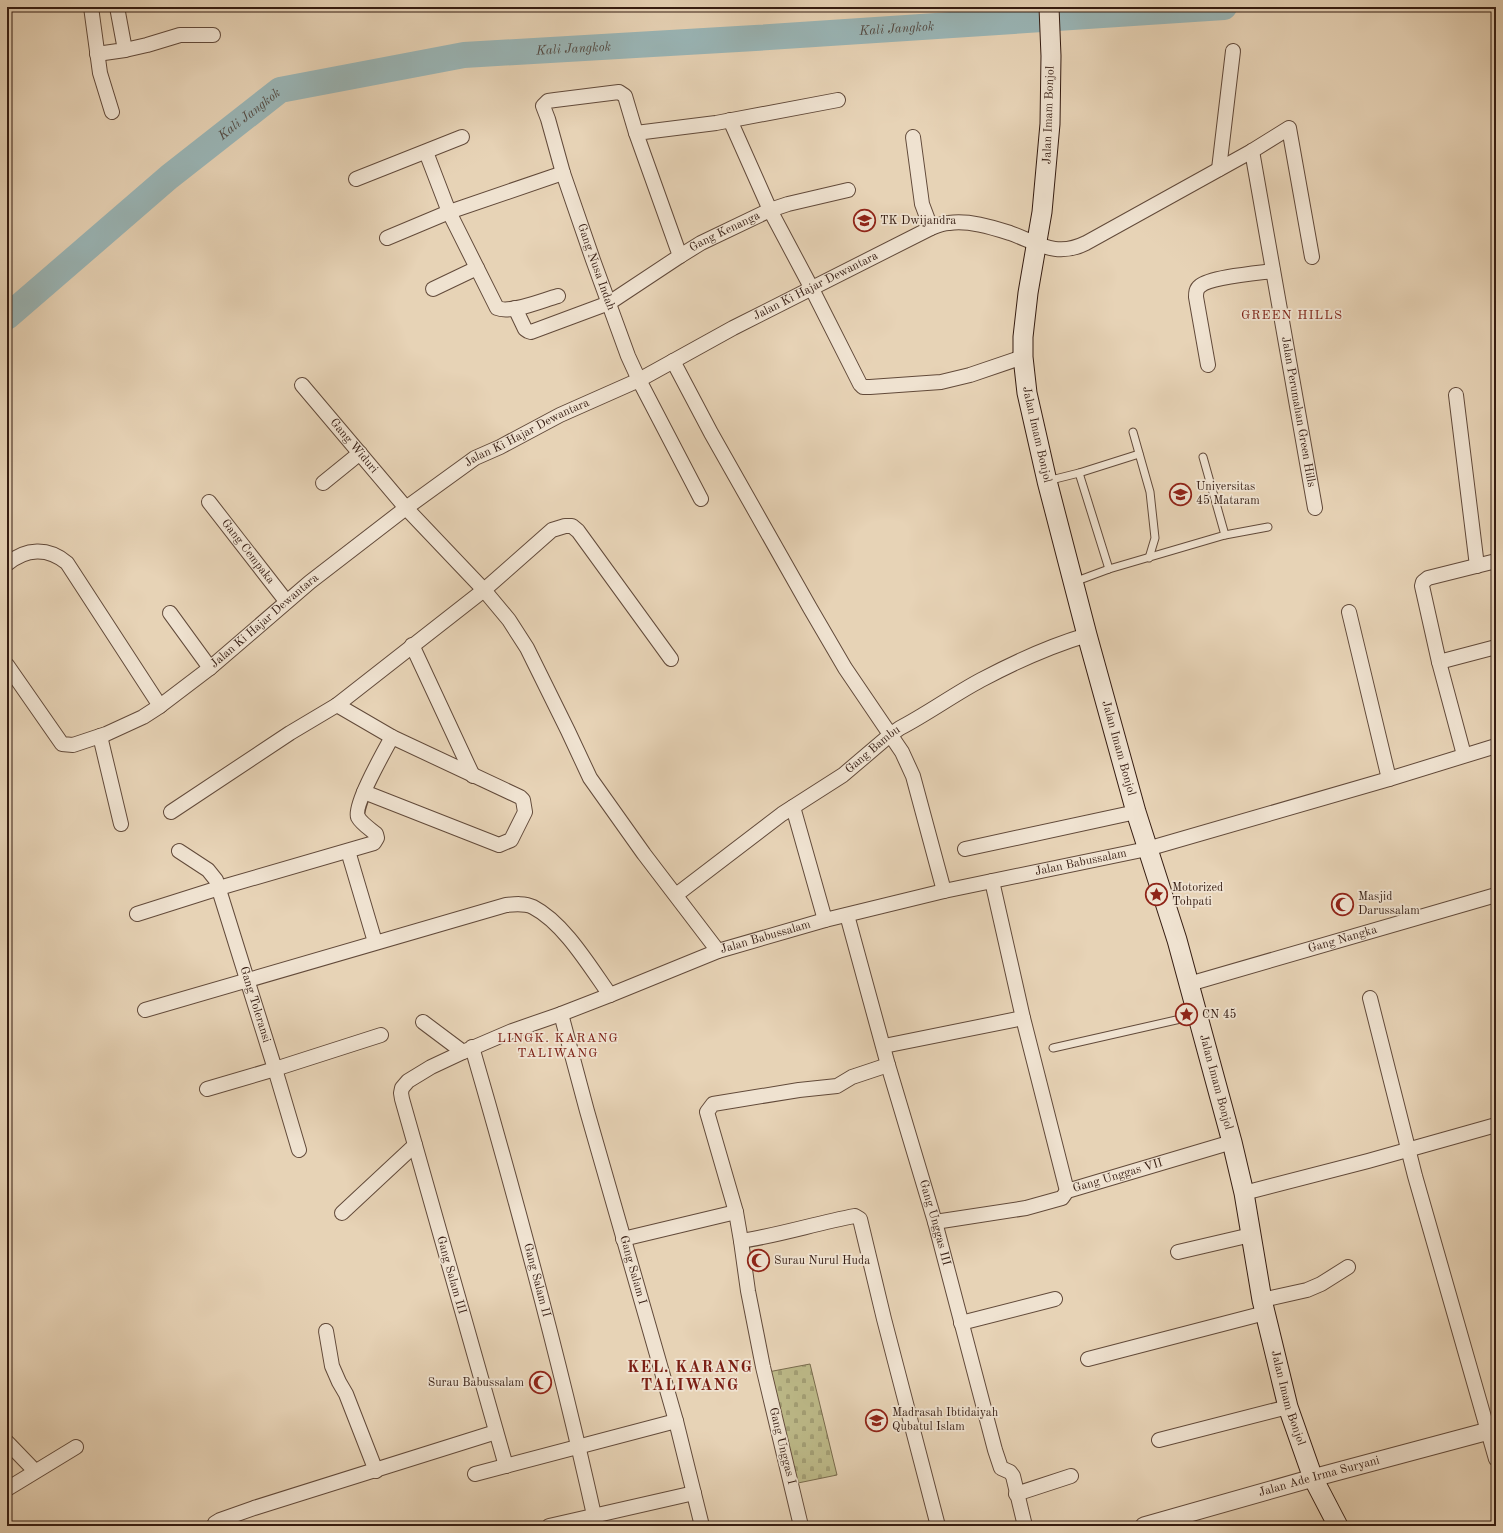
<svg xmlns="http://www.w3.org/2000/svg" width="1503" height="1533" viewBox="0 0 1503 1533" font-family="'Old Standard TT',serif">
  <style>
    .cemetery { fill: url(#cemetery-stones); stroke: #796b4d }
    .lines { fill: none; stroke-linecap: round; stroke-linejoin: round }
    .river { stroke: #9ab6b7; stroke-width: 26 }
    .service-casing { stroke: #624a3a; stroke-width: 9 }
    .minor-casing { stroke: #624a3a; stroke-width: 16 }
    .tertiary-casing { stroke: #624a3a; stroke-width: 19 }
    .secondary-casing { stroke: #351c11; stroke-width: 21 }
    .service { stroke: #efe2d0; stroke-width: 7 }
    .minor { stroke: #efe2d0; stroke-width: 14 }
    .tertiary { stroke: #efe2d0; stroke-width: 17 }
    .secondary { stroke: #efe2d0; stroke-width: 19 }
    .labels { text-anchor: middle; dominant-baseline: central; stroke-width: 3.5; stroke-linejoin: round; paint-order: stroke }
    .street-label { font-size: 12px; fill: #351c11; stroke: #efe2d0 }
    .poi-label { font-size: 12px; fill: #351c11; stroke: #efe2d0; text-anchor: start }
    .water-label { font-size: 13px; font-style: italic; fill: #534a43; stroke: #efe2d0 }
    .neighbourhood-label { font-size: 13px; letter-spacing: 1px; fill: #7a1f14; stroke: #efe2d0 }
    .district-label { font-size: 16px; font-weight: bold; letter-spacing: 1px; fill: #7a1f14; stroke: #efe2d0 }
  </style>
  <defs>
    <pattern id="cemetery-stones" width="16" height="16" patternUnits="userSpaceOnUse"><rect width="16" height="16" fill="#bdba89"/><path d="M2 7V4a2 2 0 0 1 4 0v3zM10 15v-3a2 2 0 0 1 4 0v3z" fill="#a39f75"/></pattern>
  </defs>
  <rect width="100%" height="100%" fill="#e7d3b6"/>
  <filter id="stains"><feTurbulence type="fractalNoise" baseFrequency=".005" numOctaves="4"/><feColorMatrix values="0 0 0 0 .2 0 0 0 0 .09 0 0 0 0 .02 0 0 0 .5 -.17"/></filter>
  <radialGradient id="worn" r=".72"><stop offset=".6" stop-color="#630" stop-opacity="0"/><stop offset="1" stop-color="#630" stop-opacity=".3"/></radialGradient>
  <polygon class="cemetery" points="810,1364 837,1475 798,1483 768,1372"/>
  <g class="lines">
    <path class="river" id="s1" d="M7 317 169 177 280 90 464 55 755 38 1224 7"/>
    <defs>
      <g id="service">
        <polyline points="1133,432 1150,492 1155,538 1149,558"/>
        <polyline points="1079,473 1109,569"/>
        <polyline points="1047,481 1079,473 1139,454"/>
        <polyline points="1225,535 1268,527"/>
        <polyline points="1074,582 1109,569 1225,535 1203,457"/>
        <polyline points="1053,1048 1198,1015"/>
      </g>
      <g id="minor">
        <polyline points="91,7 100,73 112,112"/>
        <polyline points="125,50 147,45 180,35 213,35"/>
        <polyline points="97,54 125,50 117,7"/>
        <polyline points="730,120 770,210 812,289 860,384 863,387 870,387 941,382 970,375 1023,357"/>
        <path id="s2" d="M636 133 625 96 619 92 555 100 548 101 543 106 548 119 563 173 593 260 628 356 639 380 701 499"/>
        <polyline points="913,137 922,204 931,228"/>
        <path id="s3" d="M1252 151 1315 508"/>
        <path d="M426 152 449 212 497 308C511 314 543 300 558 296"/>
        <polyline points="1219,169 1233,51"/>
        <polyline points="356,179 462,137"/>
        <polyline points="387,238 449,212 563,173"/>
        <path id="s4" d="M680 256 701 243 770 210 788 204 848 190"/>
        <polyline points="433,289 477,268"/>
        <polyline points="515,308 525,329 528,331 531,332 609,303 680,256 636,133 716,123 838,100"/>
        <polyline points="673,361 711,433 810,608 845,668 902,752 913,776 944,891"/>
        <path d="M1208 365 1196 297C1196 293 1196 289 1200 286 1210 277 1258 273 1273 271"/>
        <path id="s5" d="M302 385 406 508 484 590 509 620 527 648 568 731 590 778 644 854 718 951"/>
        <polyline points="1456,395 1477,566"/>
        <polyline points="323,483 360,453"/>
        <path id="s6" d="M209 502 286 601"/>
        <path d="M7 564C26 548 48 547 67 563L160 706"/>
        <polyline points="1349,612 1389,779"/>
        <polyline points="170,613 210,668"/>
        <polyline points="412,645 473,776"/>
        <polyline points="1439,662 1496,647"/>
        <path id="s7" d="M7 665 62 744 73 745 106 734 143 717 160 706 210 668 310 582 406 508 475 458 500 447 560 415 639 380 733 328 931 228C936 226 943 223 949 223 968 220 991 227 1010 233 1038 243 1056 258 1086 243L1252 151 1289 128 1312 257"/>
        <polyline points="337,705 392,737 520,797 523,800 525,812 511,840 499,845 364,792"/>
        <polyline points="100,736 121,824"/>
        <polyline points="1464,755 1439,662 1422,586 1423,582 1428,578 1496,561"/>
        <polyline points="793,807 825,920"/>
        <polyline points="171,812 290,733 337,705 484,590 552,530 565,526 572,526 578,531 671,659"/>
        <polyline points="965,849 1136,812"/>
        <path id="s8" d="M179 851 208 870 216 880 275 1069 381 1035"/>
        <polyline points="348,851 375,942"/>
        <polyline points="992,881 1023,1018 1067,1191"/>
        <path id="s9" d="M676 895 782 814 843 775 890 735 900 728C927 714 953 695 981 680 1015 662 1050 646 1087 635"/>
        <path d="M137 914 219 888 374 843 377 838 376 834C370 829 361 823 358 817 353 806 385 750 392 737"/>
        <path id="s10" d="M847 915 888 1065 935 1222 995 1450 1001 1468 1010 1472 1013 1476 1025 1526"/>
        <path id="s11" d="M1189 984 1496 895"/>
        <polyline points="1370,998 1415,1176 1496,1459"/>
        <path d="M145 1010 506 905C515 904 525 903 533 907 564 923 590 967 610 995"/>
        <path id="s12" d="M561 1014 587 1111 676 1421 702 1526"/>
        <polyline points="423,1022 463,1052"/>
        <polyline points="884,1046 1023,1018"/>
        <path id="s13" d="M472 1047C517 1202 559 1358 594 1515"/>
        <polyline points="207,1089 275,1069 299,1150"/>
        <polyline points="1244,1193 1368,1161 1496,1125"/>
        <polyline points="342,1213 415,1145"/>
        <path id="s14" d="M935 1222 1026 1208 1062 1198 1067 1191 1232 1142"/>
        <polyline points="623,1239 736,1212"/>
        <path d="M741 1241C780 1235 817 1223 855 1216L860 1219 884 1319 938 1526"/>
        <polyline points="1178,1252 1251,1235"/>
        <polyline points="1262,1300 1307,1290 1321,1284 1348,1267"/>
        <polyline points="961,1323 1055,1299"/>
        <polyline points="326,1331 332,1366 339,1382 346,1394 376,1471"/>
        <polyline points="1088,1359 1265,1313"/>
        <polyline points="1159,1440 1288,1407"/>
        <polyline points="7,1442 35,1471"/>
        <path id="s15" d="M506 1466 402 1099 401 1093 402 1088 408 1081 431 1067 463 1052 512 1031 561 1014 610 995 718 951 825 920 944 891 1147 849 1389 779 1496 746"/>
        <polyline points="475,1474 676,1421"/>
        <polyline points="7,1489 76,1447"/>
        <polyline points="1016,1494 1071,1476"/>
        <polyline points="214,1526 215,1523 220,1520 254,1508 496,1432"/>
        <polyline points="549,1526 694,1493"/>
        <polyline points="801,1526 763,1367 748,1291 741,1241 736,1212 707,1112 713,1104 799,1090 837,1086 852,1077 888,1065"/>
      </g>
      <g id="tertiary">
        <path id="s16" d="M1144 1526 1313 1478 1496 1429"/>
      </g>
      <g id="secondary">
        <path id="s17" d="M1049 7 1051 56 1050 124 1042 212 1028 293 1023 337V357L1027 393 1047 481 1087 635 1136 812 1177 940 1232 1142 1244 1193 1262 1300 1288 1407 1313 1478 1338 1526"/>
      </g>
    </defs>
    <use href="#service" class="service-casing"/>
    <use href="#minor" class="minor-casing"/>
    <use href="#tertiary" class="tertiary-casing"/>
    <use href="#secondary" class="secondary-casing"/>
    <use href="#service" class="service"/>
    <use href="#minor" class="minor"/>
    <use href="#tertiary" class="tertiary"/>
    <use href="#secondary" class="secondary"/>
  </g>
  <defs>
    <symbol id="school-ring" viewBox="-11 -11 22 22"><circle r="9.5" fill="#efe2d0" stroke="#8f2418" stroke-width="1.5"/><path d="M0-5L7-2L0 1L-7-2ZM-4 1L0 2.5L4 1V4Q0 6-4 4Z" fill="#8f2418"/></symbol>
    <symbol id="university-ring" viewBox="-11 -11 22 22"><circle r="9.5" fill="#efe2d0" stroke="#8f2418" stroke-width="1.5"/><path d="M0-5L7-2L0 1L-7-2ZM-4 1L0 2.5L4 1V4Q0 6-4 4Z" fill="#8f2418"/></symbol>
    <symbol id="sight-ring" viewBox="-11 -11 22 22"><circle r="9.5" fill="#efe2d0" stroke="#8f2418" stroke-width="1.5"/><path d="M0-6L1.8-2.2L6-1.7L2.9 1.2L3.7 5.4L0 3.3L-3.7 5.4L-2.9 1.2L-6-1.7L-1.8-2.2Z" fill="#8f2418"/></symbol>
    <symbol id="mosque-ring" viewBox="-11 -11 22 22"><circle r="9.5" fill="#efe2d0" stroke="#8f2418" stroke-width="1.5"/><path d="M3.5-4.9A6 6 0 1 0 3.5 4.9A5 5 0 1 1 3.5-4.9Z" fill="#8f2418"/></symbol>
  </defs>
  <g fill-rule="evenodd">
    <use href="#school-ring" x="852" y="208" width="25" height="25"/>
    <use href="#university-ring" x="1168" y="482" width="25" height="25"/>
    <use href="#sight-ring" x="1144" y="882" width="25" height="25"/>
    <use href="#mosque-ring" x="1330" y="892" width="25" height="25"/>
    <use href="#sight-ring" x="1174" y="1002" width="25" height="25"/>
    <use href="#mosque-ring" x="746" y="1248" width="25" height="25"/>
    <use href="#mosque-ring" x="528" y="1370" width="25" height="25"/>
    <use href="#school-ring" x="864" y="1408" width="25" height="25"/>
  </g>
  <g class="labels">
    <g class="street-label">
      <text transform="translate(1049 115) rotate(-88)">Jalan Imam Bonjol</text>
      <text stroke="none"><textPath href="#s4" startOffset="51">Gang Kenanga</textPath></text>
      <text stroke="none"><textPath href="#s2" startOffset="294">Gang Nusa Indah</textPath></text>
      <text stroke="none"><textPath href="#s7" startOffset="986">Jalan Ki Hajar Dewantara</textPath></text>
      <text stroke="none"><textPath href="#s3" startOffset="265">Jalan Perumahan Green Hills</textPath></text>
      <text stroke="none"><textPath href="#s7" startOffset="662">Jalan Ki Hajar Dewantara</textPath></text>
      <text stroke="none"><textPath href="#s17" startOffset="431">Jalan Imam Bonjol</textPath></text>
      <text stroke="none"><textPath href="#s5" startOffset="80">Gang Widuri</textPath></text>
      <text stroke="none"><textPath href="#s6" startOffset="63">Gang Cempaka</textPath></text>
      <text stroke="none"><textPath href="#s7" startOffset="338">Jalan Ki Hajar Dewantara</textPath></text>
      <text stroke="none"><textPath href="#s17" startOffset="755">Jalan Imam Bonjol</textPath></text>
      <text stroke="none"><textPath href="#s9" startOffset="245">Gang Bambu</textPath></text>
      <text stroke="none"><textPath href="#s15" startOffset="1112">Jalan Babussalam</textPath></text>
      <text stroke="none"><textPath href="#s15" startOffset="788">Jalan Babussalam</textPath></text>
      <text stroke="none"><textPath href="#s11" startOffset="160">Gang Nangka</textPath></text>
      <text stroke="none"><textPath href="#s8" startOffset="178">Gang Toleransi</textPath></text>
      <text stroke="none"><textPath href="#s17" startOffset="1103">Jalan Imam Bonjol</textPath></text>
      <text stroke="none"><textPath href="#s14" startOffset="191">Gang Unggas VII</textPath></text>
      <text stroke="none"><textPath href="#s10" startOffset="320">Gang Unggas III</textPath></text>
      <text stroke="none"><textPath href="#s12" startOffset="266">Gang Salam I</textPath></text>
      <text transform="translate(451 1275) rotate(74)">Gang Salam III</text>
      <text stroke="none"><textPath href="#s13" startOffset="242">Gang Salam II</textPath></text>
      <text stroke="none"><textPath href="#s17" startOffset="1427">Jalan Imam Bonjol</textPath></text>
      <text transform="translate(782 1446) rotate(76)">Gang Unggas I</text>
      <text stroke="none"><textPath href="#s16" startOffset="182">Jalan Ade Irma Suryani</textPath></text>
    </g>
    <g class="poi-label">
      <text x="880" y="221">TK Dwijandra</text>
      <text x="1196" y="487">Universitas<tspan x="1196" dy="14">45 Mataram</tspan></text>
      <text x="1172" y="888">Motorized<tspan x="1172" dy="14">Tohpati</tspan></text>
      <text x="1358" y="897">Masjid<tspan x="1358" dy="14">Darussalam</tspan></text>
      <text x="1202" y="1015">CN 45</text>
      <text x="774" y="1261">Surau Nurul Huda</text>
      <text x="524" y="1383" text-anchor="end">Surau Babussalam</text>
      <text x="892" y="1413">Madrasah Ibtidaiyah<tspan x="892" dy="14">Qubatul Islam</tspan></text>
    </g>
    <g class="water-label">
      <text stroke="none"><textPath href="#s1" startOffset="976">Kali Jangkok</textPath></text>
      <text stroke="none"><textPath href="#s1" startOffset="652">Kali Jangkok</textPath></text>
      <text stroke="none"><textPath href="#s1" startOffset="316">Kali Jangkok</textPath></text>
    </g>
    <g class="neighbourhood-label">
      <text x="1292" y="315">GREEN HILLS</text>
      <text x="558" y="1038">LINGK. KARANG<tspan x="558" dy="15">TALIWANG</tspan></text>
    </g>
    <g class="district-label">
      <text x="690" y="1368">KEL. KARANG<tspan x="690" dy="18">TALIWANG</tspan></text>
    </g>
  </g>
  <rect width="1503" height="1533" fill="none" stroke="#e7d3b6" stroke-width="24"/>
  <rect x="8" y="8" width="1487" height="1517" fill="none" stroke="#351c11" stroke-width="2"/>
  <rect x="12" y="12" width="1479" height="1509" fill="none" stroke="#351c11"/>
  <rect width="100%" height="100%" filter="url(#stains)"/>
  <rect width="100%" height="100%" fill="url(#worn)"/>
</svg>
